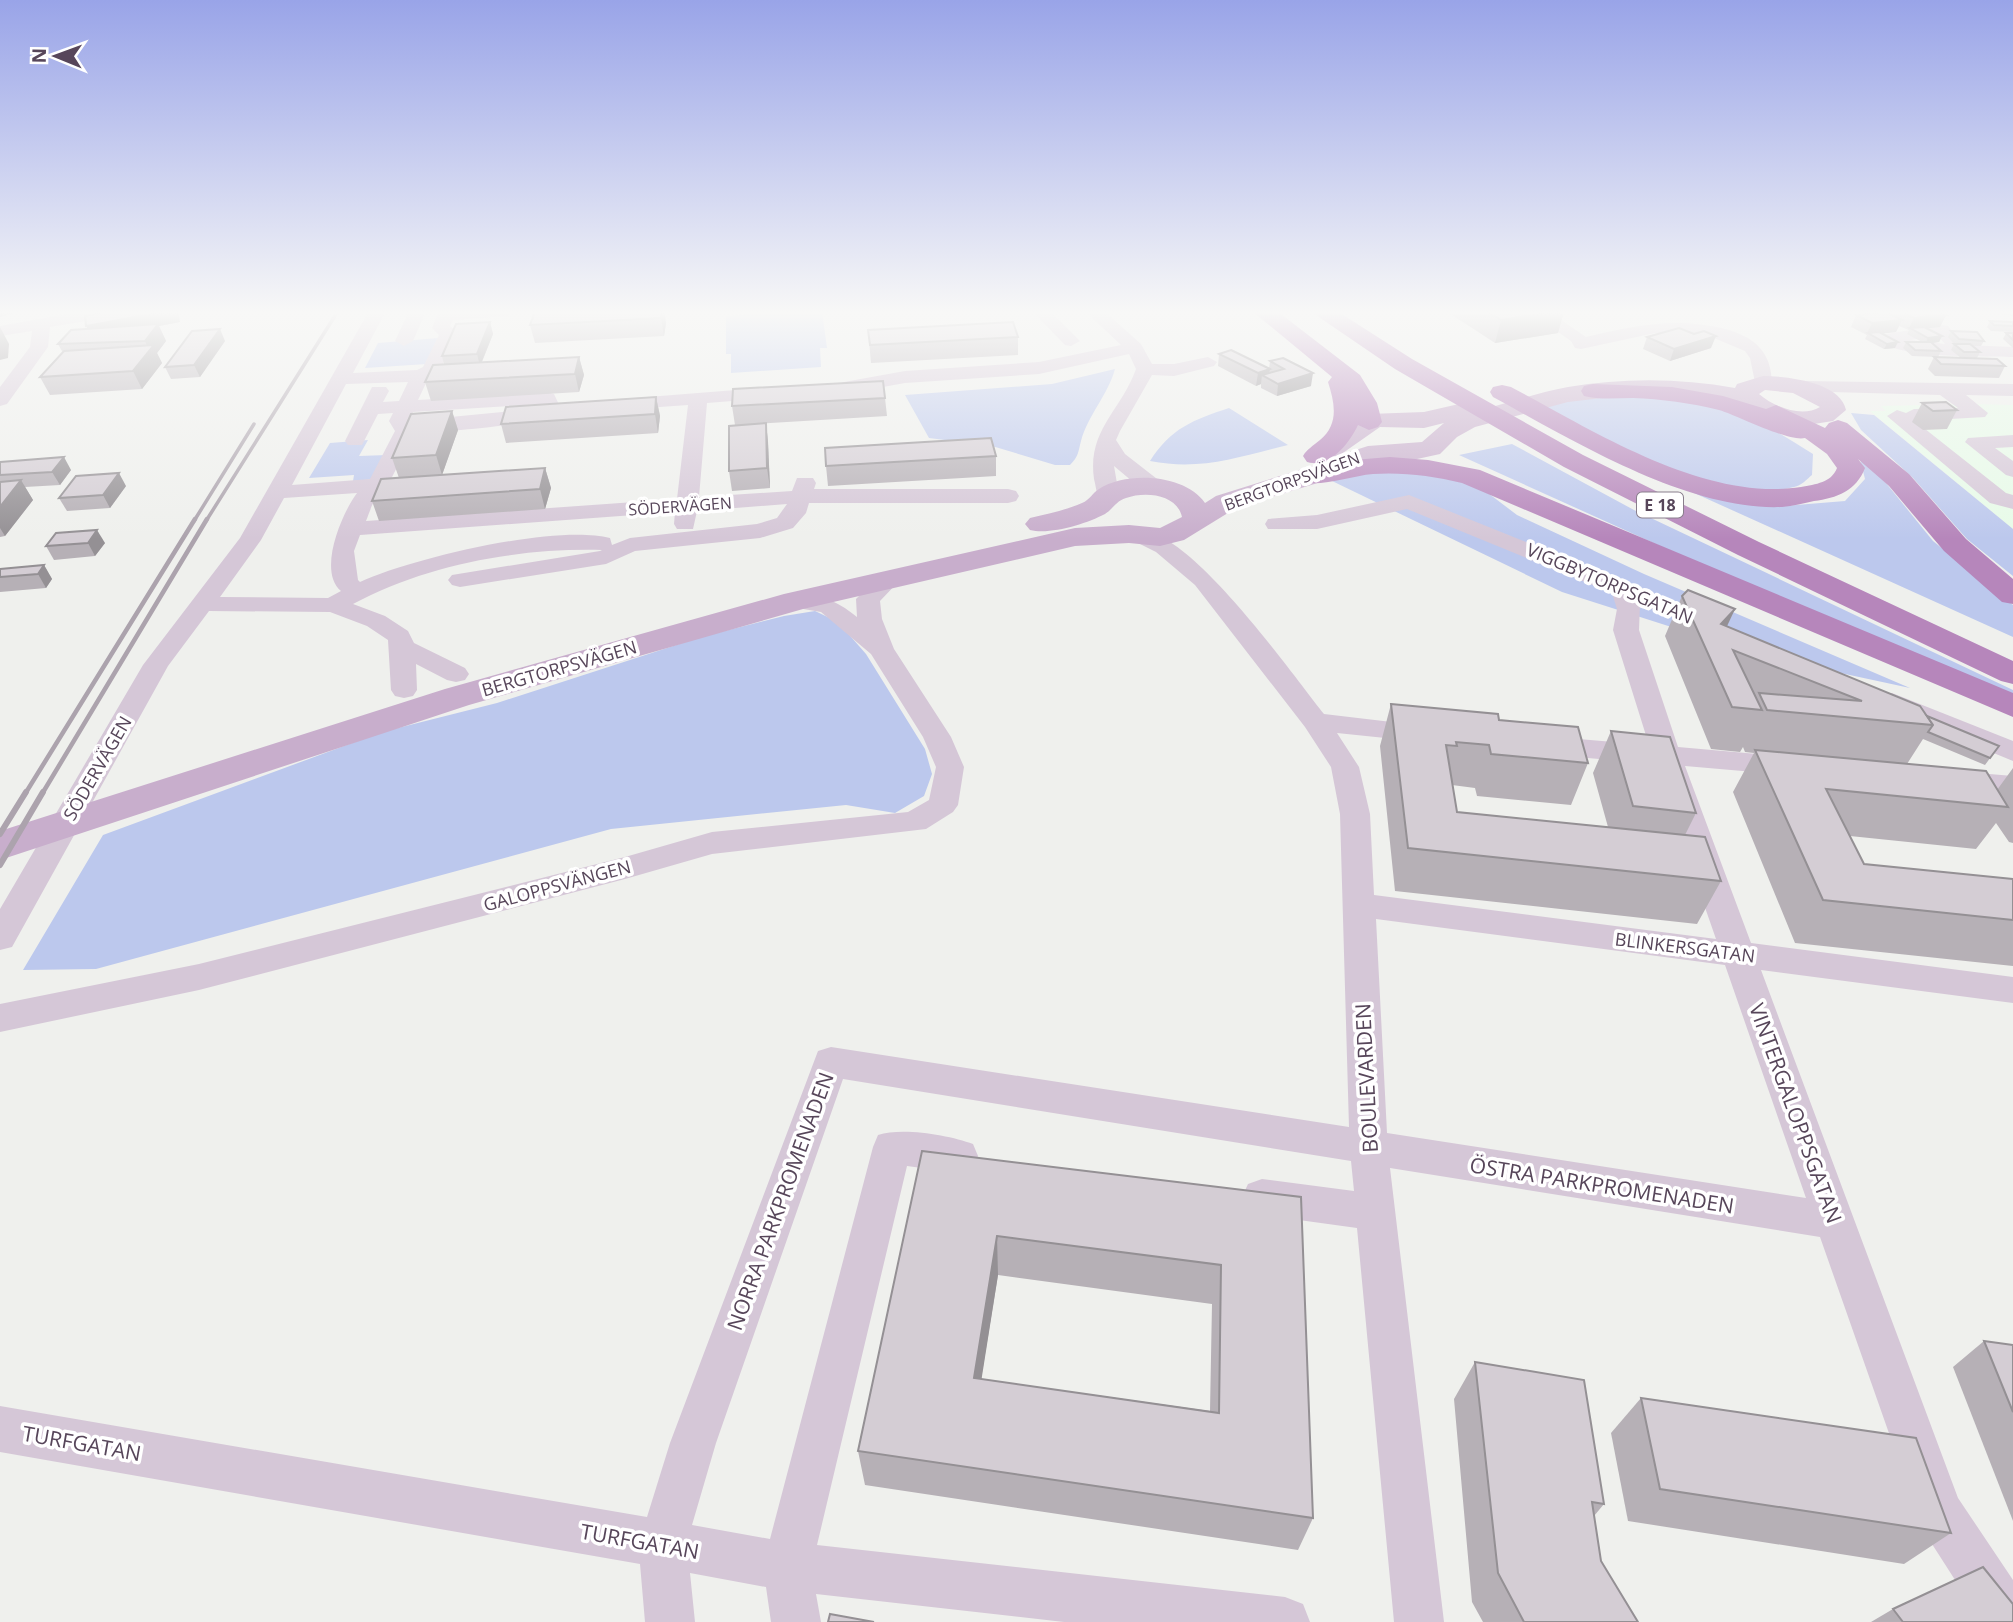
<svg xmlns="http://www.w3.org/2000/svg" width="2013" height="1622" viewBox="0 0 2013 1622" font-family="'Open Sans',sans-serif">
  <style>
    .commercial { fill: #e7fbe8 }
    .green { fill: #bcc8ed }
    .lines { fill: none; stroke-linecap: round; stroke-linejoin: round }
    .minor { fill: #d5c7d7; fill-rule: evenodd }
    .major { fill: #c8aecc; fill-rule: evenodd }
    .highway { fill: #b686bb; fill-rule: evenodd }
    .rail-far2 { stroke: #aca3ad; stroke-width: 3.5 }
    .rail-far1 { stroke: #aca3ad; stroke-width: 4.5 }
    .rail { stroke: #aca3ad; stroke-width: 6 }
    .wall { fill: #b6b0b6; fill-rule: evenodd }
    .shaded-wall { fill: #949094 }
    .building { fill: #d4cdd4; stroke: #949094; stroke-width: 2; fill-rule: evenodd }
    .labels { text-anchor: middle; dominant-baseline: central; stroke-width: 7; stroke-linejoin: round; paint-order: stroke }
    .far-street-label { font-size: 16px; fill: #57465a; stroke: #fff }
    .shield { fill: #fff; stroke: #897e8c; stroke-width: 2 }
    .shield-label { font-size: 16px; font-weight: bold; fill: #57465a }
    .street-label { font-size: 18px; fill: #57465a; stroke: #fff }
    .near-street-label { font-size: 21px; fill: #57465a; stroke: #fff }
  </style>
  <rect width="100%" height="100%" fill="#eff0ed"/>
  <polygon class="commercial" points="1973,404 2013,405 2013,529 1870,411 1886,411 1881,406"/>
  <g class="green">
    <polygon points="797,311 822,311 827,348 820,348 821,367 731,373 731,354 726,354 726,316"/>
    <polygon points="438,338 427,364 365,368 378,343"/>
    <path d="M1115 369C1108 395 1088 415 1081 441 1078 452 1079 456 1070 465H1055L992 446 929 438 905 395 1052 384Z"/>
    <path d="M1625 395C1665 399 1709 401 1747 417 1771 427 1791 440 1813 454L1812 475C1807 479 1801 486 1794 487 1720 506 1606 440 1540 408L1585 397Z"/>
    <path d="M1229 408 1288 445C1238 457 1201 471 1150 461 1171 428 1193 420 1229 408Z"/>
    <polygon points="1851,413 1874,415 2013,529 2013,576 1967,539 1913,478 1861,430"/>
    <polygon points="368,440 359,456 387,455 376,479 353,481 354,475 309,478 330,443"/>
    <polygon points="1512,444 1634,510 2013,690 2013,696 1879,645 1459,455"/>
    <polygon points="1860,459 1886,483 1933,541 2013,605 2013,637 1641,469 1784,506 1845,501 1865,479"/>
    <polygon points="1384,469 1462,480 1488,493 1517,515 1644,574 1910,688 1762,656 1562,592 1330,480"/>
    <polygon points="815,611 838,622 866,654 925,749 932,774 924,796 895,813 846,805 611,829 96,969 23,970 103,835 382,732 497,703 701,637 784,616"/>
  </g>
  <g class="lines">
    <g class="minor">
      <polygon points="83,311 123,311 115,316 50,327 48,347 7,404 0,406 0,387 30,347 32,331 0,336 0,326"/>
      <path d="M369 311H386L353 373 417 370 423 367 439 335 432 328 439 311H516L508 316 453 320 450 326 458 333 440 370 446 375 444 379 427 381 418 400 547 392 554 394 561 409C548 426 440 431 414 434L391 479 398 484 395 489C374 494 373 503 366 521L677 499 688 405 617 410 610 408 607 404 610 400 774 387 784 393 781 397 707 403 699 497 792 491 797 478H813L816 483 814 489H1008L1016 491 1019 496 1016 501 1008 503H809L806 513 793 528 760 538 635 551 606 564 460 587 452 585 448 580 452 575 600 551 602 550C519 548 427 564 353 604L385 616 408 631 414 643 465 668 469 674 465 680 456 682 447 680 416 664 417 690 413 696 404 698 395 696 391 690 388 640 367 626 330 612 209 611 168 666 12 947 0 950V909L143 665 240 538ZM408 382 399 401 383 402 389 391 386 387H372L345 441 348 445H362L378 414 393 413 389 421 395 431 370 479 292 485 346 384ZM540 404V406L532 409 409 421 413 412ZM357 493C342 513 317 571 341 591L328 598 220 597 261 540 284 498ZM787 504 777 518 757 524 630 538 612 545 610 538C555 524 413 558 360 582L358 580 354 551 360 535 675 512 674 524 677 529H693L697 511Z"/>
      <polygon points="409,311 426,311 413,341 404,346 395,341"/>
      <polygon points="1032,311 1050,311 1080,341 1071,346 1065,345"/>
      <path d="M1085 311H1104L1141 344 1152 364H1174L1208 357 1217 362 1214 366 1174 376 1152 375 1120 431 1116 440 1125 454 1161 482 1164 487 1161 492H1145L1114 466 1119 495 1116 500H1100C1096 493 1096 486 1094 479 1087 430 1121 411 1136 369L1129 354 1039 374 905 383 844 394 835 388 844 382 905 371 1039 362 1121 345Z"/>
      <path d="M1528 311H1548L1586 337C1635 325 1679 316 1729 330 1757 339 1771 353 1772 383L1763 389 1756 387 1750 358 1745 351 1707 335 1655 333 1581 349 1575 348 1571 341Z"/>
      <path d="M1942 325 1948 326 1964 345 2013 347V357C1985 356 1894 359 1877 339L1886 334ZM1938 336 1945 344 1910 340Z"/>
      <polygon points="1802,381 2013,384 2013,396 1966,395 1988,413 1985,417 1915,421 2006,493 2013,495 2013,509 1990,503 1887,416 1897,410 1906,413 1914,409 1958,408 1940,395 1795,391 1793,387 1795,383"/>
      <polygon points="2013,435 2013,447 1995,448 2013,461 2013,477 2006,475 1965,442 1968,438"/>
      <path d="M1409 495 1723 621 1727 626 1723 631 1714 634 1640 604 1639 630 1678 747 1790 757 1800 759 1804 766 1800 773 1790 775 1685 766 1751 943 2013 977V1003L1761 970 1958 1498 2013 1580V1622H1982L1923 1530 1820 1237 1390 1168 1444 1622H1394L1357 1228 1262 1215 1248 1210 1242 1197 1248 1184 1262 1179 1354 1191 1351 1161 843 1079 716 1443 692 1525 770 1539 873 1147 878 1135C902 1127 949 1135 973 1144L978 1156 973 1168 959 1173 907 1166 817 1545 1285 1597 1303 1604 1310 1622H1064L816 1594 821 1622H771L766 1587 690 1573 695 1622H645L640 1564 0 1452V1406L647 1517 670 1443 818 1051 831 1047 1349 1127 1340 814 1331 767 1305 727 1195 585 1156 552 1136 542 1133 537 1136 532C1184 520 1294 677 1324 714L1434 727 1438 733 1434 739 1424 742 1337 733 1359 767 1370 814 1374 895 1716 939 1655 764 1543 754 1533 751 1529 745 1533 739 1543 736 1649 745 1613 630 1617 609 1612 593 1407 509 1317 529H1268L1265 524 1268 519 1317 515ZM1376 919 1725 965 1806 1198 1387 1133Z"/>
      <path d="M888 573 896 575 900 580 880 601 882 619 894 649 951 737 964 767 958 805 953 812 926 829 712 854 625 879 199 990 0 1032V1004L199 964 625 857 712 832 908 812 929 800 936 767 923 737 871 654 821 612 786 606 783 601 786 596C813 589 838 601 857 617L856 599 880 575Z"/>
      <polygon points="1892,693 2013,741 2013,761 1882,707 1879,701 1882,695"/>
      <polygon points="1954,771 2013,776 2013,796 1944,788 1940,781 1944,774"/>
    </g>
    <path class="major" d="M1763 376C1786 376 1841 382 1846 410L1833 421 1801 426 1767 419 1728 401 1704 397 1636 394 1568 402 1475 427 1457 437 1440 454 1408 461 1372 462 1321 482 1236 508 1184 540 1160 546 1129 543 1075 546 803 609 469 705 0 860V831L445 689 784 594 1075 528 1129 525 1160 528 1182 517C1177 494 1145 491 1126 498 1116 501 1113 509 1105 514 1086 524 1050 535 1030 530L1025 524 1030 518C1047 514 1066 510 1082 503 1090 500 1092 493 1099 489 1127 471 1185 474 1205 503L1216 496 1318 464 1308 462 1304 456 1308 450 1332 439 1360 417 1369 414 1424 412 1472 401 1481 404 1484 409C1512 402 1540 392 1568 387 1623 378 1679 378 1735 388L1737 384ZM1765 390 1793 393 1820 407C1802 418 1774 407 1759 394ZM1444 423 1422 442 1368 446 1340 455 1380 427 1424 428Z"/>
    <g class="highway">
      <path d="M1252 311H1277L1360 375 1377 403 1382 422 1378 427 1369 430 1358 425C1349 444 1330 468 1307 462L1303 456C1307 449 1313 446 1320 440 1339 424 1335 404 1328 382L1332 377Z"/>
      <polygon points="1310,311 1337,311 1412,359 1583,455 1759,542 2013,661 2013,684 2001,681 1738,555 1564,467 1395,369"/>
      <path d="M1593 384 1672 387 1723 396 1766 409 1776 405 1825 428 1829 423 1838 420 1847 423 1909 474 1966 539 2013 579V604L2002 602 1944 551 1889 486 1858 459 1865 468C1856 491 1837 498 1814 501 1804 503 1793 506 1782 507 1688 511 1574 441 1493 397L1490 392 1493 387 1502 385 1511 387C1594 431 1704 502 1801 487 1816 484 1831 483 1837 468L1827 454 1805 438C1788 442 1739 416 1719 410 1691 403 1661 399 1633 398 1617 398 1600 400 1584 396L1581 391 1584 386Z"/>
      <path d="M1390 457 1428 460 1480 470 2013 693V717L1462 483C1433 476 1403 472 1373 474 1350 476 1323 487 1301 482L1297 476 1301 470 1353 460Z"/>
    </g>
    <g class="rail-far2">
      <polyline points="194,521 254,424"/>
      <polyline points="206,521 338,311"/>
    </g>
    <g class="rail-far1">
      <polyline points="25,794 195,519"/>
      <polyline points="42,794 207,519"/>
    </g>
    <g class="rail">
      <polyline points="0,834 26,792"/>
      <polyline points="0,865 43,792"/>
    </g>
  </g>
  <g class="wall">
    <polygon points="664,311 666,323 664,336 535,343 530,325"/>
    <polygon points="866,311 916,311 867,314"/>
    <polygon points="1446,311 1564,311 1558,333 1495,343"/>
    <polygon points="1895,311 1938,311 1946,315 1940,327 1926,328 1942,336 1939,342 1931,343 1941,351 1938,357 1912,356 1903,348 1906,342 1922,342 1907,334 1909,330 1899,326 1896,332 1882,333 1895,348 1884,349 1865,339 1867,335 1851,327 1856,315 1893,316"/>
    <polygon points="2001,311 2013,311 2013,316 2001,314"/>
    <polygon points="1990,321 2013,322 2013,332 1991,331 1987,327"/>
    <polygon points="180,322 159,326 166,341 157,353 162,363 142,389 50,395 40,377 63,353 58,344 71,330"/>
    <polygon points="490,322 493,334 482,362 579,357 584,375 579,392 431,401 425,382 444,364 442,356"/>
    <polygon points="868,330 1018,337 1018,355 871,363"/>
    <polygon points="1951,331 1984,341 1981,346 1972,346 1980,352 1977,358 1961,358 1951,350 1954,344 1948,337"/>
    <polygon points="2006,333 2013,333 2013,348 2003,339"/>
    <polygon points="1647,337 1711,348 1670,361 1643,349"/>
    <polygon points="225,341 200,377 171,379 165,367"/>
    <polygon points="1219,354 1269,369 1270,361 1283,358 1311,386 1277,396 1261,388 1261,384 1256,386 1218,366"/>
    <polygon points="1934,357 2005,366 1999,378 1935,376 1928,369"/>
    <polygon points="656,397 660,416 658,433 506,443 501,424"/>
    <polygon points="885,398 887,416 735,425 732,406"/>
    <polygon points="1922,403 1957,410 1947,429 1923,430 1912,422"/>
    <polygon points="452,411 458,430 442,475 545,468 551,488 545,509 379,521 372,501 399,478 392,458"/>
    <polygon points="766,423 768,442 770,488 732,491 729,471"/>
    <polygon points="996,456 996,476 828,486 826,466"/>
    <polygon points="0,462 71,470 60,485 25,487 33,500 5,536 0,537"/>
    <polygon points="126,486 110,508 67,511 59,498"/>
    <polygon points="56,533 105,543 95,556 54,560 46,546"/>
    <polygon points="44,565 52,579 46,588 0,592 0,569"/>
    <polygon points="1682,596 1727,626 1927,716 1999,746 1985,765 1923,739 1907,764 1997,790 2013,768 2013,843 2009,842 1996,823 1976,849 1850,836 1864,864 2013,879 2013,966 1795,943 1733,792 1754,753 1745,752 1743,747 1740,752 1711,749 1665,636"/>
    <polygon points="1391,704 1499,720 1588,763 1571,805 1477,796 1475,788 1452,785 1457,812 1608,827 1593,773 1611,731 1696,813 1685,835 1721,881 1697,924 1395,891 1380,746"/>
    <path d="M922 1151 1301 1197 1313 1518 1298 1550 865 1485 858 1451ZM998 1275 1212 1304 1210 1411 981 1379Z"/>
    <polygon points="1984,1341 2013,1345 2013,1521 1953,1367"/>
    <polygon points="1475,1362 1604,1504 1594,1516 1601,1561 1638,1622 1483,1622 1472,1602 1454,1399"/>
    <polygon points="1641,1398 1951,1533 1904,1564 1628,1521 1611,1433"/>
    <polygon points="1893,1609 2013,1622 1871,1622"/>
  </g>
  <g class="shaded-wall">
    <polygon points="0,311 23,311 0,317"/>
    <polygon points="168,311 178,311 180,322 159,326 166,341 157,353 162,363 142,389 133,371 149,350 145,341 92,338 86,326"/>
    <polygon points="662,311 664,311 666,323 664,336 661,318"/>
    <polygon points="1558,311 1564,311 1558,333 1495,343 1501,320"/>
    <polygon points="1946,315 1940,327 1912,330 1910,328 1908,330 1914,318"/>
    <polygon points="1902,320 1896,332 1871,335 1868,333 1866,335 1872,323"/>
    <polygon points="490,322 493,334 480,366 477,354"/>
    <polygon points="0,327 9,344 8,358 0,360"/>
    <polygon points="220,329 225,341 200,377 194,365"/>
    <polygon points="1716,336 1711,348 1670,361 1674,349"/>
    <polygon points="1942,336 1939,342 1925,344 1928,338"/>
    <polygon points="1898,342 1895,348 1884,349 1887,344"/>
    <polygon points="579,357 584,375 579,392 575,374"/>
    <polygon points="1270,369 1268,378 1262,375 1261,384 1256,386 1258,373"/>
    <polygon points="1313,373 1311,386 1277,396 1278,384"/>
    <polygon points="656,397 660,416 658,433 655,414"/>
    <polygon points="452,411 458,430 442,475 436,455"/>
    <polygon points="766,423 768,442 770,488 767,468"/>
    <polygon points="64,457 71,470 60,485 52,472"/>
    <polygon points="545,468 551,488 545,509 540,489"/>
    <polygon points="119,473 126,486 110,508 103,495"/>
    <polygon points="21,480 33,500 5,536 0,528 0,507"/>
    <polygon points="97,530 105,543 95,556 88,543"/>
    <polygon points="44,565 52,579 46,588 38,574"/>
    <polygon points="1735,609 1716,650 1721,624"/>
    <polygon points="997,1236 998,1275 976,1414 974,1378"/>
  </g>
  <g class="building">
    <polygon points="109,311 168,311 86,326 85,316"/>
    <polygon points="662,311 661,318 530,325 535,312"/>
    <polygon points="1487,311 1558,311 1501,320"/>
    <polygon points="1900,311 1938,311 1946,315 1914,318"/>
    <polygon points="1886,312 1902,320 1872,323 1856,315"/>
    <polygon points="1990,321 2013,322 2013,326 1994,325"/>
    <polygon points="490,322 477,354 442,356 456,324"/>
    <polygon points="1013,322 1018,337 870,345 868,330"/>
    <polygon points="158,324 145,341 58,344 71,330"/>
    <polygon points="1924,327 1942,336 1928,338 1910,328"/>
    <polygon points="1679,328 1694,334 1704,331 1716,336 1674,349 1647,337"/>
    <polygon points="220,329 194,365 165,367 192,331"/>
    <polygon points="1951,331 1977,332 1984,341 1959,339"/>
    <polygon points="1879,332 1898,342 1887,344 1868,333"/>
    <polygon points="2006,333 2013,333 2013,340"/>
    <polygon points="1906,342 1931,342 1941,351 1915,350"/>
    <polygon points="1954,344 1970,344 1980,352 1964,352"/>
    <polygon points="154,345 133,371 40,377 64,351"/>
    <polygon points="1231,350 1270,369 1258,373 1219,354"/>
    <polygon points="579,357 575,374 425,382 433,365"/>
    <polygon points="1934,357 1997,359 2005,366 1941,364"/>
    <polygon points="1283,358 1313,373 1278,384 1262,375 1284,369 1270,361"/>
    <polygon points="883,381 885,398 732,406 733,389"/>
    <polygon points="656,397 655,414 501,424 506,407"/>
    <polygon points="1946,402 1957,410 1933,411 1922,403"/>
    <polygon points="452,411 436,455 392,458 411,414"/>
    <polygon points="766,423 767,468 729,471 729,426"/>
    <polygon points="991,438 996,456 826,466 825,448"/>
    <polygon points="64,457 52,472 0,475 0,462"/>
    <polygon points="545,468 540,489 372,501 381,479"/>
    <polygon points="119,473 103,495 59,498 76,476"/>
    <polygon points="21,480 0,507 0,482"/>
    <polygon points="97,530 88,543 46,546 56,533"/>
    <polygon points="44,565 38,574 0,577 0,569"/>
    <polygon points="1688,590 1735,609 1721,624 1920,706 1933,725 1767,710 1759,693 1862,701 1733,650 1762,710 1732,707 1682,596"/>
    <polygon points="1391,704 1498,714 1499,720 1578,727 1588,763 1491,754 1489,745 1456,742 1457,746 1446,745 1457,812 1705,837 1721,881 1408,848"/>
    <polygon points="1927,716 1999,746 1990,758 1928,732 1933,725"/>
    <polygon points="1611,731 1670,737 1696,813 1633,806"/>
    <polygon points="1755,750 1986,771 2008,807 1826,789 1864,864 2013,879 2013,920 1823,900"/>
    <path d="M922 1151 1301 1197 1313 1518 858 1451ZM997 1236 1221 1265 1219 1413 974 1378Z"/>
    <polygon points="1984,1341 2013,1345 2013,1412"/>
    <polygon points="1475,1362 1584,1380 1604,1504 1592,1502 1601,1561 1638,1622 1524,1622 1498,1573"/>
    <polygon points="1641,1398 1916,1438 1951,1533 1660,1489"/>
    <polygon points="1983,1567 2013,1604 2013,1622 1903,1622 1893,1609"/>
    <polygon points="830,1614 874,1622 828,1622"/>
  </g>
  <linearGradient id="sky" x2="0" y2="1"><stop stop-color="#99a4e8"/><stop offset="0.58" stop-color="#f8f8f7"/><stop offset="1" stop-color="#f8f8f7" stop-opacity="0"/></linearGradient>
  <rect width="2013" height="539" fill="url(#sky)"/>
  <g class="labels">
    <g class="far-street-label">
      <text transform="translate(1292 481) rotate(-20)">BERGTORPSVÄGEN</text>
      <text transform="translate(680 506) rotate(-4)">SÖDERVÄGEN</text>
    </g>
    <rect class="shield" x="1637" y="492.5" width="46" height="25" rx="5"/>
    <g class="shield-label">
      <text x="1660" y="505">E 18</text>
    </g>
    <g class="street-label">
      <text transform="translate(1610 583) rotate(23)">VIGGBYTORPSGATAN</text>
      <text transform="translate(559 668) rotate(-16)">BERGTORPSVÄGEN</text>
      <text transform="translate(97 768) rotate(-60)">SÖDERVÄGEN</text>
      <text transform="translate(557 885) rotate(-15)">GALOPPSVÄNGEN</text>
      <text transform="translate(1685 947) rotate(7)">BLINKERSGATAN</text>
    </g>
    <g class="near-street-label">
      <text transform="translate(1366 1078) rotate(-93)">BOULEVARDEN</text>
      <text transform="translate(1796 1113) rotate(70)">VINTERGALOPPSGATAN</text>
      <text transform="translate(1602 1185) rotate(9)">ÖSTRA PARKPROMENADEN</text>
      <text transform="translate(780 1201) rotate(-70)">NORRA PARKPROMENADEN</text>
      <text transform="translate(82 1443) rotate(10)">TURFGATAN</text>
      <text transform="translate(640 1541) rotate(10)">TURFGATAN</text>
    </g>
  </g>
  <g transform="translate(56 56) rotate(271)" stroke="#ffffff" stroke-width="5" paint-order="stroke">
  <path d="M0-5L12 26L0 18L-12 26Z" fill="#57465a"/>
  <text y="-10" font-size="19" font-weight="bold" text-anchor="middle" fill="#57465a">N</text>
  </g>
</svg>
